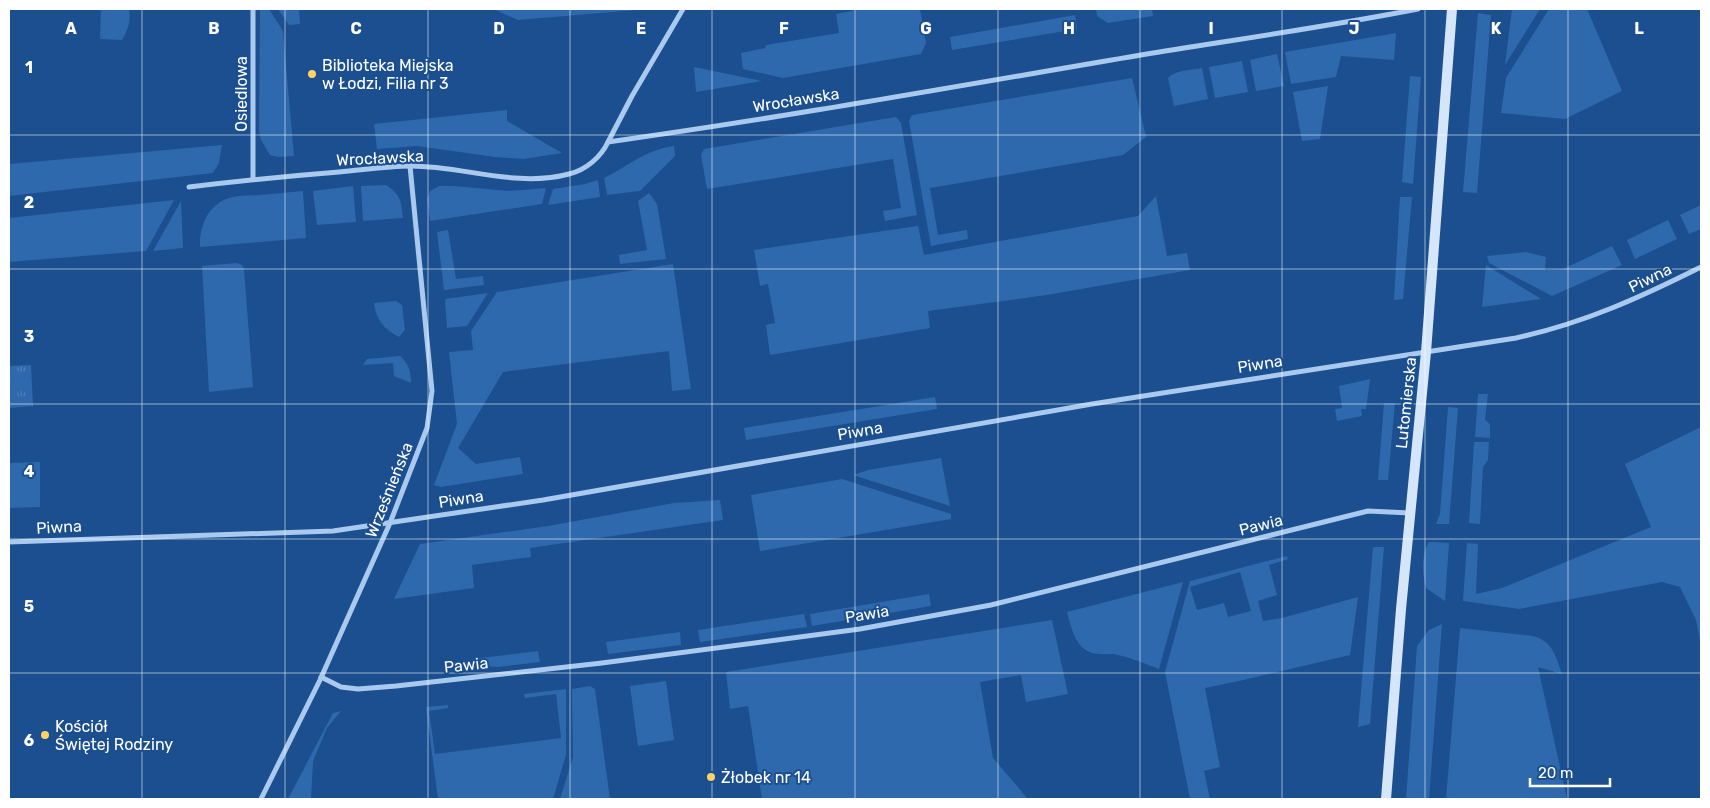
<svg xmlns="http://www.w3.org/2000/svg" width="1710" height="808" viewBox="0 0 1710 808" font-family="Rubik,sans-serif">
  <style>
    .grass { fill: #2e69ad; fill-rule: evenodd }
    .park { fill: url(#park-tufts) }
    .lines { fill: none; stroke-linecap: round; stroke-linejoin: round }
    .street { stroke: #a9c9ee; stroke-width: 5 }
    .secondary { stroke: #d6e6fa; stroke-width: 10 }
    .grid { fill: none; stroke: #fff; stroke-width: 1; stroke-opacity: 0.55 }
    .poi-dot { fill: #ffd166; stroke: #1b4f8f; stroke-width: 2 }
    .labels { text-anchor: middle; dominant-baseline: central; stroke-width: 4; stroke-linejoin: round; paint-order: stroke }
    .poi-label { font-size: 16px; fill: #fff; stroke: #1b4f8f; text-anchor: start }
    .street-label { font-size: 16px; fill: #fff; stroke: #1b4f8f }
    .grid-label { font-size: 16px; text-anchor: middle; font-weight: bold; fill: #fff; stroke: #1b4f8f; stroke-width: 4; stroke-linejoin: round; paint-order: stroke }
  </style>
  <defs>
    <pattern id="park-tufts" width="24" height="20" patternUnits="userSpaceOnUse" patternTransform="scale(1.25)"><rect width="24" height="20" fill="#2e69ad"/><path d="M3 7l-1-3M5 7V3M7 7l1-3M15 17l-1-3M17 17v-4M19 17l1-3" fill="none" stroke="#4d80b9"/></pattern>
  </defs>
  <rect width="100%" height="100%" fill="#1b4f8f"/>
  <g class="grass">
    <path d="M101 9H129C131 21 128 30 122 40L100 39Z"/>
    <polygon points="260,9 269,9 283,31 294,156 278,157 270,155 261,140 259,131"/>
    <polygon points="278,9 299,9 300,24 289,25"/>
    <polygon points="493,9 648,9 518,20"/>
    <polygon points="862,9 920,9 926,43 921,54 783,78 743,69 741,53 765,48 766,45 839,33 836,14"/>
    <polygon points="1096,9 1152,9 1153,16 1108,23 1097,16"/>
    <polygon points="1512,9 1540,9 1505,65"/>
    <polygon points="1549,9 1587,9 1622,91 1565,119 1501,113 1506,78"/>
    <polygon points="1478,13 1491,15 1477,193 1463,192"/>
    <polygon points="1075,15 1077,29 952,50 950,37"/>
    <polygon points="1396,33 1394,60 1341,56 1336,77 1291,84 1285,52"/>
    <polygon points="1277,54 1284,86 1256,91 1250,60"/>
    <polygon points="1242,61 1248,92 1215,98 1209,67"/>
    <polygon points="694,67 762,81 696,92"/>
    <path d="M1202 68 1208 99 1174 106 1168 78C1176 70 1191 70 1202 68Z"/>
    <polygon points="1410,76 1421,77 1413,184 1402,182"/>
    <polygon points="1132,78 1146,137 1123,155 930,188 938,235 967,230 968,239 931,246 909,121 912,115"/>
    <polygon points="1328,86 1320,139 1302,141 1293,92"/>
    <polygon points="507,110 507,121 562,153 524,159 495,157 417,146 377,149 374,124"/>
    <polygon points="896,117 901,123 917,215 885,221 883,211 901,208 893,159 707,189 701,155 704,149"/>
    <polygon points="222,145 219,163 213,173 9,196 9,164"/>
    <path d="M674 146 675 156 640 191 607 195 604 178C631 165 642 151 674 146Z"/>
    <polygon points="598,180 600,197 548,205 553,189 585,184"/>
    <path d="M386 185C401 195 401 201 403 218L363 221 361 186Z"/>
    <polygon points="353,186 356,222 317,225 313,191"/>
    <polygon points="439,186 453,186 509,191 546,188 542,204 430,221 427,200 430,191"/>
    <path d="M303 191 306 238 200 247C199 225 209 202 233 197 242 195 251 196 260 195 274 194 288 192 303 191Z"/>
    <polygon points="649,193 657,204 666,259 620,264 619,255 647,250 638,201"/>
    <polygon points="1156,196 1167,256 1187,253 1190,270 1047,295 928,311 930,328 770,355 766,325 775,323 768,284 760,286 754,250 918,226 924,255 1138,216"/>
    <polygon points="1400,197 1412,197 1403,299 1394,300"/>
    <polygon points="174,200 146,251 9,262 9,218"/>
    <polygon points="181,201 183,248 153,251"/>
    <polygon points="1701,205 1701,229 1689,234 1680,215"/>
    <polygon points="1668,220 1677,239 1635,259 1627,240"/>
    <polygon points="448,230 456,279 483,276 484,285 444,290 437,232"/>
    <polygon points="1612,246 1622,265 1552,296 1489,263 1487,256 1526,252 1546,257 1545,270 1563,269"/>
    <polygon points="237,263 242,265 244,269 253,387 209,392 202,266"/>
    <polygon points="673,264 691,389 672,391 669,351 503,372 458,448 476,464 520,457 523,474 441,487 434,485 457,424 449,352 473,350 471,331 497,292"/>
    <polygon points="1486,265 1541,299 1482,307"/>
    <polygon points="488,293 467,326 447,328 445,299"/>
    <path d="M396 301 402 305 405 330 399 337C384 329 376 320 374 303Z"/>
    <path d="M400 356C409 364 411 371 411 383L394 376 393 363 363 365 367 359Z"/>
    <polygon points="1370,379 1366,409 1361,409 1362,416 1337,421 1335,409 1342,408 1339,386"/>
    <polygon points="1478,394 1488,394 1485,420 1490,424 1490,438 1475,437"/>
    <polygon points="935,397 937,409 746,440 744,428"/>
    <polygon points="1384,403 1395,403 1388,480 1378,480"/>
    <polygon points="1448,407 1458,408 1449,524 1436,524 1440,514"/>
    <polygon points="1701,427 1701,645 1696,620 1680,587 1662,582 1519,609 1463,601 1467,543 1478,544 1476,594 1502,588 1651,527 1625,464"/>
    <polygon points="1474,442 1489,442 1488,460 1483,467 1480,524 1469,523"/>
    <polygon points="941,458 950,506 853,475 868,470"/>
    <polygon points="40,462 40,507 9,508 9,463"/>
    <polygon points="842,479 951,514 951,519 760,551 751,495"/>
    <polygon points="720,500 723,520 530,548 531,557 472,565 474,588 394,599 420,544 548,526 674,503"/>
    <path d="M1429 542 1449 543 1445 601 1426 588C1422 573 1421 555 1429 542Z"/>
    <polygon points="1373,547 1384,547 1370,724 1358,727"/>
    <path d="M1287 556 1288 559 1269 565 1277 595 1258 601 1263 621 1282 618 1358 597 1350 655 1239 681 1205 688 1220 767 1204 771 1210 799H1190L1165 672 1190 581ZM1240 572 1251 611 1228 617 1224 603 1197 610 1190 587Z"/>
    <path d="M1183 582 1159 669C1146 664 1132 658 1118 655 1112 653 1105 655 1099 654 1076 653 1072 630 1067 612Z"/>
    <polygon points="929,594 931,606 812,626 810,614"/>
    <polygon points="804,614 807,627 700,642 698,630"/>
    <polygon points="1052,620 1068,694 1026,702 1021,675 980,682 993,758 1028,799 762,799 748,706 730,709 726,672"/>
    <polygon points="1442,624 1429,799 1406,799 1417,646 1429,630"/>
    <path d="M1460 628 1533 636C1553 641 1556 657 1562 674L1538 667 1567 799H1446Z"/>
    <polygon points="680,632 681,645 608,654 606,642"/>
    <polygon points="538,651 540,662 498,667 472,665 472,659"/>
    <polygon points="666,681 674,740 638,746 630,686"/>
    <polygon points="590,686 595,689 610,799 560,799 573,757 572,689"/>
    <polygon points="566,689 566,755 553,799 438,799 426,707 448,705 448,708 429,711 435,754 561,738 556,694 525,698 524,694"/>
    <polygon points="341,711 327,728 313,761 311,799 288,799 333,713"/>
  </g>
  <polygon class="park" points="31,365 33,406 9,408 9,366"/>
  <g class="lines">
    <g class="street">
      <polyline points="253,9 253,179"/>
      <polyline points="608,142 632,96 683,9"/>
      <path d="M189 187C239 181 289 176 339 172 363 170 387 166 411 166 464 166 516 188 569 174 586 170 601 157 608 142 787 117 964 85 1141 55 1233 40 1326 27 1418 9"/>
      <path d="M9 542 333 531 543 500 1092 404 1516 338C1584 323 1639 298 1701 267"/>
      <polyline points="321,677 341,687 358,689 396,686 602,663 860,629 991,605 1368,511 1410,513"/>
      <polyline points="261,799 320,680 390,523 427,428 432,391 410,166"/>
    </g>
    <polyline class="secondary" points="1386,799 1401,609 1426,352 1452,9"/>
  </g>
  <path class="grid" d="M142 9V799M285 9V799M428 9V799M570 9V799M712 9V799M855 9V799M998 9V799M1140 9V799M1282 9V799M1425 9V799M1568 9V799M9 135H1701M9 269H1701M9 404H1701M9 539H1701M9 673H1701"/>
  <g class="poi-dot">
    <circle cx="312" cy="74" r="5"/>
    <circle cx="45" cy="735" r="5"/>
    <circle cx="711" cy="777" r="5"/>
  </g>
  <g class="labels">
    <g class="poi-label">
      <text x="322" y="65">Biblioteka Miejska<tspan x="322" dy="18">w Łodzi, Filia nr 3</tspan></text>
      <text x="55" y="726">Kościół<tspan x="55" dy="18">Świętej Rodziny</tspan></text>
      <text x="721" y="777">Żłobek nr 14</text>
    </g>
    <g class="street-label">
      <text transform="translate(241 94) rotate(-90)">Osiedlowa</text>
      <text transform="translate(796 100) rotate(-9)">Wrocławska</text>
      <text transform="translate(380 158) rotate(-3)">Wrocławska</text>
      <text transform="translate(1650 278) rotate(-26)">Piwna</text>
      <text transform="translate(1260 364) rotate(-9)">Piwna</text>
      <text transform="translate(1406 403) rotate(-84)">Lutomierska</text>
      <text transform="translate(860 431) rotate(-10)">Piwna</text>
      <text transform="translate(389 490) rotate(-68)">Wrześnieńska</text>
      <text transform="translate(461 499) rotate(-9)">Piwna</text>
      <text transform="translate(1261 525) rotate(-14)">Pawia</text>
      <text transform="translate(59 527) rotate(-3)">Piwna</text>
      <text transform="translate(867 614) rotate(-9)">Pawia</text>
      <text transform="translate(466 665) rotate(-6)">Pawia</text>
    </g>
  </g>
  <g class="grid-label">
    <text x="71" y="34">A</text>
    <text x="214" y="34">B</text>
    <text x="356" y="34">C</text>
    <text x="499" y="34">D</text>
    <text x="641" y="34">E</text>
    <text x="784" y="34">F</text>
    <text x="926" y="34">G</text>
    <text x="1069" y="34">H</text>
    <text x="1211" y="34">I</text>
    <text x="1354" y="34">J</text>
    <text x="1496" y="34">K</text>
    <text x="1639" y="34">L</text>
    <text x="29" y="73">1</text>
    <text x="29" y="208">2</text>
    <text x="29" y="342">3</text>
    <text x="29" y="477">4</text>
    <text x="29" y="612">5</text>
    <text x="29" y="746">6</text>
  </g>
  <rect width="1710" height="808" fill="none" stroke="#ffffff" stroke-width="20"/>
  <path d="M1530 778v8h80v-8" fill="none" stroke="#ffffff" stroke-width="2.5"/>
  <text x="1538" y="778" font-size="15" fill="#ffffff" stroke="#1b4f8f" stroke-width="4" paint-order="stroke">20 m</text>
</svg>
